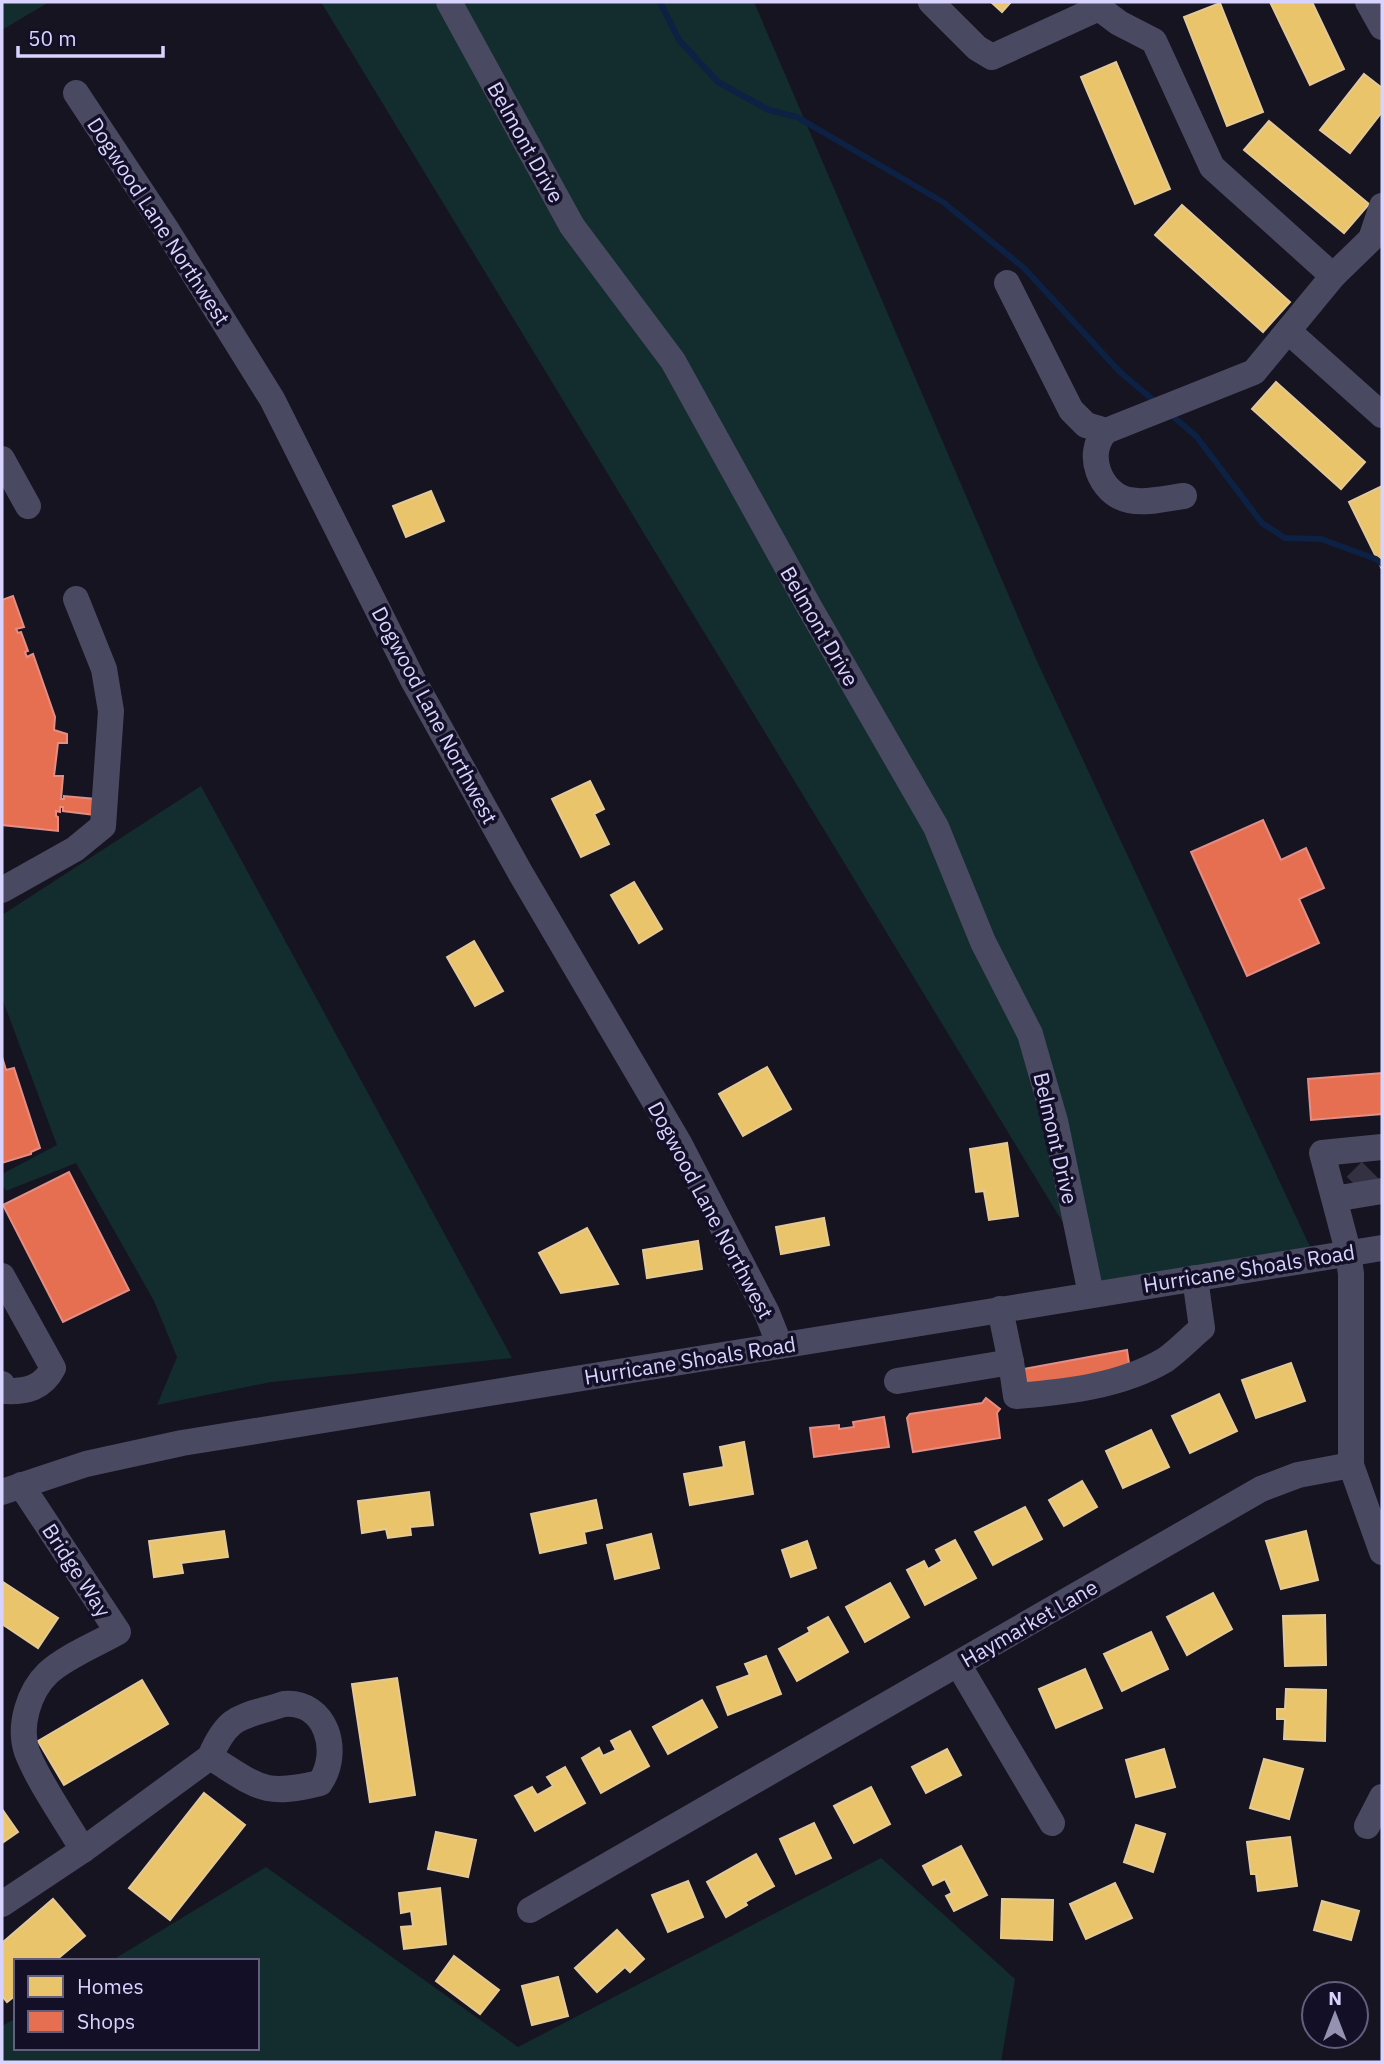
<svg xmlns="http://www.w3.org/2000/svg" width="1384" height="2064" viewBox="0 0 1384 2064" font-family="'IBM Plex Sans',sans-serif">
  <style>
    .green { fill: #132c2d }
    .homes { fill: #e9c46a; stroke: #e4c997; stroke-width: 2 }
    .shops { fill: #e76f51; stroke: #e38d85; stroke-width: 2 }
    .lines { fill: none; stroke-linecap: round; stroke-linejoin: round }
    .stream { stroke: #0d2144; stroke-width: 6 }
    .minor-tunnel { stroke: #333142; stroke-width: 26; stroke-dasharray: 26 13; stroke-linecap: butt }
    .minor { stroke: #4a4962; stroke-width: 26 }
    .labels { text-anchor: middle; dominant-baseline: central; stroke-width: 7; stroke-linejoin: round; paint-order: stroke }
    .street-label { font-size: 21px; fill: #d9d4ff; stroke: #130f26 }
  </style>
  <rect width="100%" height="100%" fill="#161421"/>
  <g class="green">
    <polygon points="2,2 49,2 2,30"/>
    <polygon points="321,2 754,2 1036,659 1312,1251 1099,1282"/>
    <polygon points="201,786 512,1358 513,1358 271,1382 157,1405 177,1357 154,1301 76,1163 6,1191 2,1185 2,1174 57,1145 2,998 2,915"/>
    <polygon points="881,1858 1015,1979 1001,2062 2,2062 2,2026 16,2018 16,2048 257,2048 257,1961 111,1961 266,1867 518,2047"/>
  </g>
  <g class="homes">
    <polygon points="991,2 1011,2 1002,12"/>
    <polygon points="1270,2 1312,2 1344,69 1310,85"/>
    <polygon points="1220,3 1263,112 1227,126 1184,17"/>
    <polygon points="1116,62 1170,189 1135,204 1081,77"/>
    <polygon points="1364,74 1382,88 1382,112 1350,153 1320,130"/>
    <polygon points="1269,121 1369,204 1344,233 1244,150"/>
    <polygon points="1182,205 1290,302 1263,332 1155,235"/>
    <polygon points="1276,382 1365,462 1341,489 1252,409"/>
    <polygon points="1382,486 1382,569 1349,502"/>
    <polygon points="431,491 444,521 406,537 393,506"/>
    <polygon points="590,781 604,809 594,814 609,844 581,857 552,799"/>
    <polygon points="634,882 662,929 639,943 611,895"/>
    <polygon points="474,941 503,991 475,1006 447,957"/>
    <polygon points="767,1067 791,1109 743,1136 719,1094"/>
    <polygon points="1007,1143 1018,1216 989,1220 984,1191 976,1192 970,1149"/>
    <polygon points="824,1218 829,1245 781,1254 776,1227"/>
    <polygon points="587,1228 618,1284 561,1293 539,1253"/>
    <polygon points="698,1241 702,1269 647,1278 643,1250"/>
    <polygon points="1291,1363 1305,1401 1256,1418 1242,1380"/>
    <polygon points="1219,1394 1237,1431 1190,1453 1172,1416"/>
    <polygon points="1151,1430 1169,1467 1123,1488 1106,1451"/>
    <polygon points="744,1442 753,1494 690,1505 684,1474 724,1467 720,1447"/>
    <polygon points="1082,1481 1097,1507 1064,1526 1049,1500"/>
    <polygon points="429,1492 433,1525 410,1527 411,1535 388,1538 386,1529 362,1533 358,1501"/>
    <polygon points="596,1500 602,1528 584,1532 586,1543 540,1553 531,1514"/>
    <polygon points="1025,1507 1042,1539 993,1565 975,1532"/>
    <polygon points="224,1531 228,1557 181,1563 183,1573 154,1577 149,1541"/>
    <polygon points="1306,1531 1318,1580 1281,1589 1266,1541"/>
    <polygon points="651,1534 659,1568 615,1579 607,1545"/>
    <polygon points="955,1540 976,1578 925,1605 907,1570 924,1561 928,1569 942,1561 936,1550"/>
    <polygon points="807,1541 816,1568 791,1577 782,1550"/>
    <polygon points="3,1582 58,1618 38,1648 2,1624"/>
    <polygon points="890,1583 909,1617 865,1642 846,1607"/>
    <polygon points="1213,1593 1232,1629 1187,1655 1167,1617"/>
    <polygon points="1325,1615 1326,1665 1285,1666 1283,1616"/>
    <polygon points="828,1617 848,1652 797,1681 779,1649 810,1632 808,1628"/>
    <polygon points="1151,1632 1168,1669 1122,1691 1104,1654"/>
    <polygon points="766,1656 781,1694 728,1715 717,1687 750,1675 745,1664"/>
    <polygon points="1085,1669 1102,1708 1056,1728 1039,1689"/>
    <polygon points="397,1678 415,1795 370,1802 352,1684"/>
    <polygon points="142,1680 168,1724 64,1785 38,1741"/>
    <polygon points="1286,1689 1326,1690 1325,1741 1284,1739 1285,1719 1277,1719 1277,1709 1285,1709"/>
    <polygon points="702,1700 717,1727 668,1754 653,1727"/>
    <polygon points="630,1731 649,1766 601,1793 582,1758 599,1748 603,1756 616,1750 611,1741"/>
    <polygon points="947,1749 961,1775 926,1793 912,1767"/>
    <polygon points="1164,1749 1175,1787 1136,1797 1126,1760"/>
    <polygon points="1264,1759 1303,1769 1289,1819 1250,1808"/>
    <polygon points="565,1767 585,1803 535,1831 515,1796 532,1787 537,1795 553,1786 547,1777"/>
    <polygon points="871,1787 890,1824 854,1843 834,1806"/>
    <polygon points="204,1793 245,1825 170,1920 129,1888"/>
    <polygon points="2,1809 18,1832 2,1843"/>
    <polygon points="814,1823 831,1858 796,1874 780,1839"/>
    <polygon points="1136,1825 1165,1834 1153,1872 1124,1862"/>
    <polygon points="436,1832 476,1840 468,1877 428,1869"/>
    <polygon points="1290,1837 1297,1886 1258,1891 1256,1874 1251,1874 1247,1842"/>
    <polygon points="961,1846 987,1895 954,1911 946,1896 952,1893 945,1879 933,1885 923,1866"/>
    <polygon points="756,1854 774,1886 745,1902 747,1905 726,1917 707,1882"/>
    <polygon points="688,1881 703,1917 668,1932 652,1895"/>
    <polygon points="1115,1883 1132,1918 1086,1939 1070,1904"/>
    <polygon points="440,1888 446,1944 404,1949 401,1927 413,1926 411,1911 401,1913 399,1893"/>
    <polygon points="53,1899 85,1936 55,1961 16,1961 16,1995 7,2002 2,1996 2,1943"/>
    <polygon points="1002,1899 1053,1900 1052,1940 1001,1938"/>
    <polygon points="1322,1901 1359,1911 1351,1940 1314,1930"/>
    <polygon points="617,1930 644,1959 630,1972 625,1967 597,1992 575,1968"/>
    <polygon points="454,1956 499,1990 480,2014 436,1981"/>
    <polygon points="558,1977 568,2016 532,2025 522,1986"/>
  </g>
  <g class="shops">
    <polygon points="13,596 24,627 16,629 18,633 21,632 28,651 25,652 27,657 33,654 55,717 54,730 67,734 67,743 58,743 54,776 63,776 61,799 64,799 64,796 96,799 94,815 63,811 63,807 60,807 60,812 56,811 56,816 58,817 58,831 2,825 2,600"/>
    <polygon points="1263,820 1281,860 1306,848 1324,888 1299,899 1319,943 1247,976 1191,852"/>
    <polygon points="2,1057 6,1070 14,1068 40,1148 31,1152 31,1154 2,1163"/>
    <polygon points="1382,1073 1382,1114 1311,1120 1308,1079"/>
    <polygon points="69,1172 129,1290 63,1322 3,1205"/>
    <polygon points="1127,1350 1130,1370 1021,1389 1018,1370"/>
    <polygon points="986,1398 1000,1409 997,1413 1000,1438 913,1452 907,1418 910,1414 982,1403"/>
    <polygon points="884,1417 889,1447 814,1457 810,1428 839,1425 839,1429 854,1427 853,1422"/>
  </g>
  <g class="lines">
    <g class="stream">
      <polyline points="660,2 679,40 718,82 769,110 797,117 943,202 1024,268 1120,372 1158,404"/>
      <polyline points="1169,413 1196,436 1262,523 1285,538 1321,539 1376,559 1382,564"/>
    </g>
    <polyline class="minor-tunnel" points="1356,1186 1371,1171"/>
    <g class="minor">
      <polyline points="449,2 572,226 673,361 811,610 936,827 983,942 1030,1034 1055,1121 1091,1294"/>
      <polyline points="931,2 977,48 992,57 1099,8"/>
      <polyline points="1100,2 1099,8 1119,23 1154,41 1212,167 1333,276"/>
      <polyline points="1368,2 1382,27"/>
      <polyline points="76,93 168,232 272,399 413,680 521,874 679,1143 767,1313 780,1346"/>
      <polyline points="1007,283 1071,410 1086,425 1106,431"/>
      <polyline points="1288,331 1382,415"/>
      <polyline points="2,459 28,506"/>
      <path d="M1184 496C1167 498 1146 504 1129 500 1100 494 1084 453 1106 431L1254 372 1333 276 1371 239 1382 206"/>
      <polyline points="2,890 75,849 103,826 111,711 104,669 76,599"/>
      <polyline points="1382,1147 1322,1153 1348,1251 1351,1274 1351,1465 1382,1552"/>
      <polyline points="1346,1197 1382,1191"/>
      <path d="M2 1276 53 1368C43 1388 26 1392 5 1391L2 1384"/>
      <path d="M1011 1362 1016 1396C1066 1392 1121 1386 1165 1360 1178 1351 1190 1338 1202 1328L1195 1278"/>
      <polyline points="897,1381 1011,1362 1000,1309"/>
      <path d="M21 1485 118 1632C97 1644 65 1657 48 1673 29 1691 18 1726 27 1752 38 1781 66 1821 83 1850"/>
      <polyline points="2,1492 86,1464 182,1443 1382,1248"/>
      <polyline points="958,1664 1052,1823"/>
      <path d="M284 1704C327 1701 341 1752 320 1783 262 1797 259 1787 210 1757 229 1713 241 1718 284 1704Z"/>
      <polyline points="1367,1826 1382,1797"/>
      <polyline points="2,1904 83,1850 210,1757"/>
      <polyline points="530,1910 1261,1489 1298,1475 1351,1465"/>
    </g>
  </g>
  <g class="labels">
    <g class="street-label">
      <text transform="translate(526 142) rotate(61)">Belmont Drive</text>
      <text transform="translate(159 221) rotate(57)">Dogwood Lane Northwest</text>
      <text transform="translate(820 626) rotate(60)">Belmont Drive</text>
      <text transform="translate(435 715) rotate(62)">Dogwood Lane Northwest</text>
      <text transform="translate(1056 1138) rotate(77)">Belmont Drive</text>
      <text transform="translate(711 1210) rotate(62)">Dogwood Lane Northwest</text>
      <text transform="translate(1249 1268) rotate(-9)">Hurricane Shoals Road</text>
      <text transform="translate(690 1360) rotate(-9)">Hurricane Shoals Road</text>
      <text transform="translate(77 1570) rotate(57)">Bridge Way</text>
      <text transform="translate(1029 1623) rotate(-30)">Haymarket Lane</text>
    </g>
  </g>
  <rect width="1384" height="2064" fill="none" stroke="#d9d4ff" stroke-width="7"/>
  <rect x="14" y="1959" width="245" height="91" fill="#130f26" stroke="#625e7d" stroke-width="2"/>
  <rect x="28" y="1976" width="35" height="21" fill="#e9c46a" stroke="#625e7d" stroke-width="2"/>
  <text x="77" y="1994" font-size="21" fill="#d9d4ff">Homes</text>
  <rect x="28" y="2011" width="35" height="21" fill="#e76f51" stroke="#625e7d" stroke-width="2"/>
  <text x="77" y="2029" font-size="21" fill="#d9d4ff">Shops</text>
  <g transform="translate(1335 2015)"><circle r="33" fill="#130f26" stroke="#625e7d" stroke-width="2"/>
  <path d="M0-5L12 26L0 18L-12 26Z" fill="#9591b1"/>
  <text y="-10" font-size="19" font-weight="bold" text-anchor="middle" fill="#d9d4ff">N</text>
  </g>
  <path d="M18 46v10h145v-10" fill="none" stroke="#d9d4ff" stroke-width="3.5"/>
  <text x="28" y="46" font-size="21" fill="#d9d4ff" stroke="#130f26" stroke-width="5" paint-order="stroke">50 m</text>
</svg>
